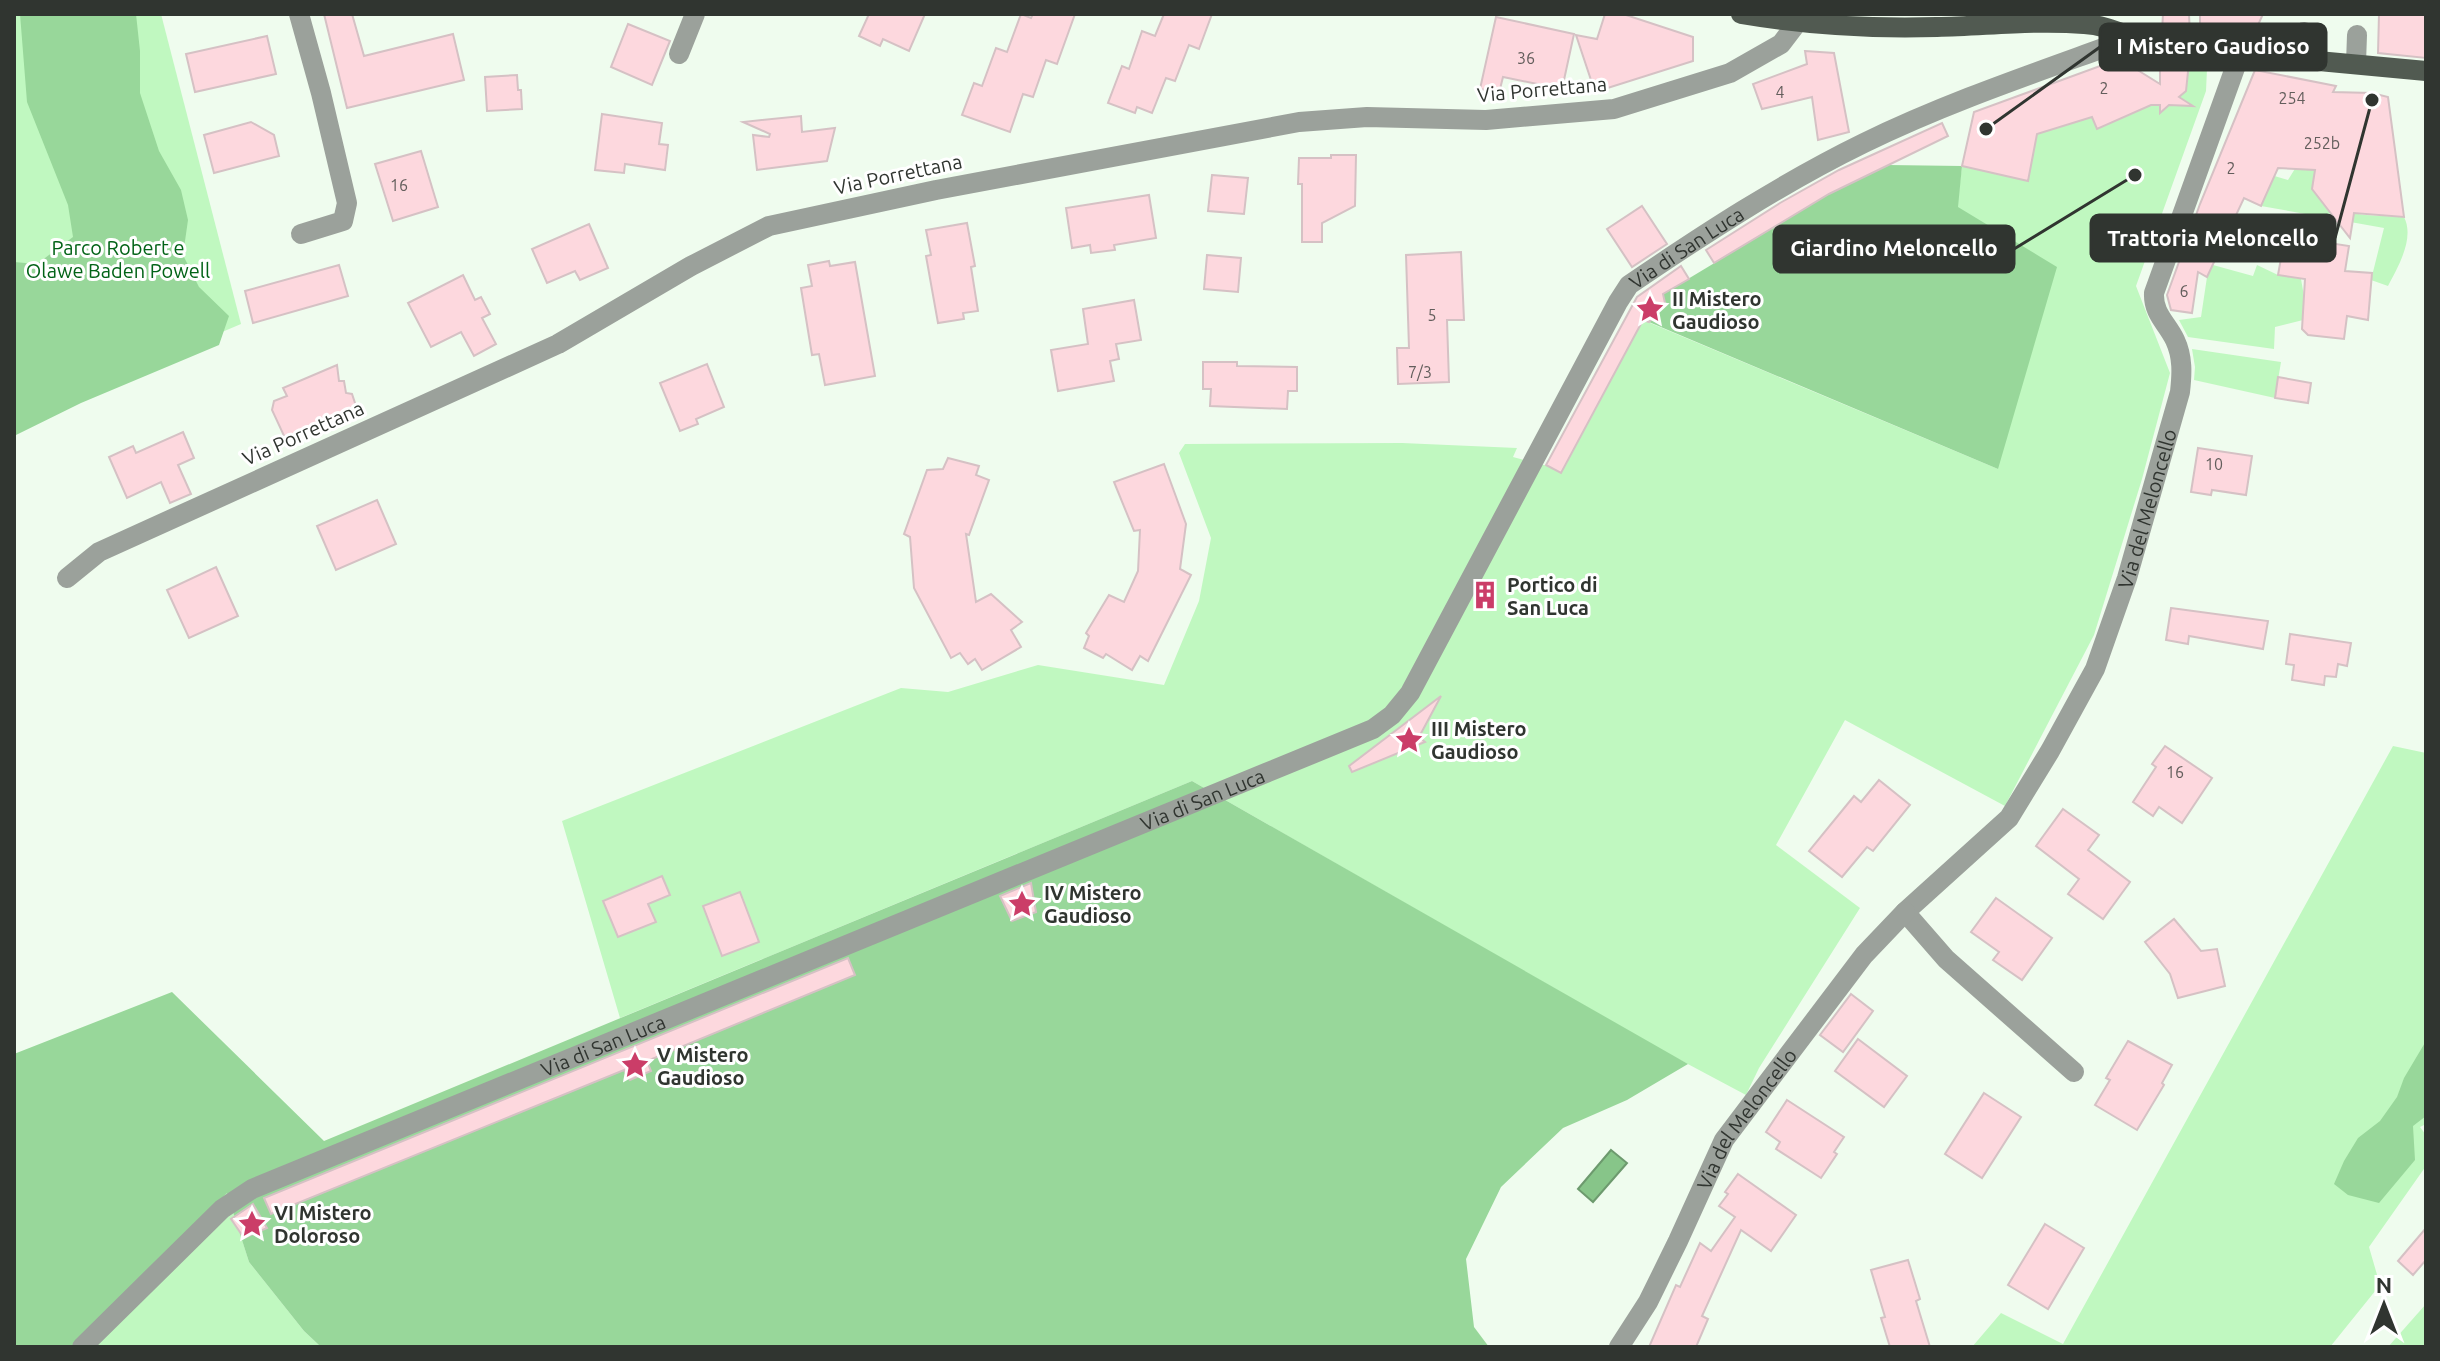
<svg xmlns="http://www.w3.org/2000/svg" width="2440" height="1361" viewBox="0 0 2440 1361" font-family="Ubuntu,sans-serif">
  <style>
    .green { fill: #c0f8c0 }
    .forest { fill: #98d79a }
    .water { fill: #87c589; stroke: #6d9a6e; stroke-width: 2 }
    .building { fill: #fdd8de; stroke: #d5c1c4; stroke-width: 2 }
    .lines { fill: none; stroke-linecap: round; stroke-linejoin: round }
    .minor { stroke: #9ba19b; stroke-width: 20 }
    .major { stroke: #515a51; stroke-width: 20 }
    .labels { text-anchor: middle; dominant-baseline: central; stroke-width: 6; stroke-linejoin: round; paint-order: stroke }
    .number-label { font-size: 16px; fill: #635e5c }
    .street-label { font-size: 20px; fill: #303530; stroke: #fff }
    .park-label { font-size: 20px; fill: #026317; stroke: #fff }
    .poi-label { font-size: 20px; font-weight: bold; fill: #303530; stroke: #fff; text-anchor: start }
    .leader { fill: none; stroke: #303530; stroke-width: 3 }
    .callout-dot { fill: #303530; stroke: #fff; stroke-width: 3 }
    .callout { fill: #303530; stroke: #303530; stroke-width: 3 }
    .callout-label { font-size: 22px; text-anchor: middle; font-weight: bold; fill: #fff }
  </style>
  <rect width="100%" height="100%" fill="#effcee"/>
  <g class="green">
    <polygon points="14,14 161,14 241,324 14,420"/>
    <polygon points="2189,64 2207,69 2206,91 2136,286 2170,373 2142,479 2094,635 2005,806 1845,720 1776,845 1860,908 1759,1068 1746,1095 1669,1054 1192,781 620,1018 562,821 901,688 948,692 1038,665 1164,685 1199,601 1211,538 1179,453 1185,444 1402,443 1517,448 1513,457 1563,470 1643,320 1998,469 1957,207 1962,166 2028,181 2037,134 2092,117 2098,129 2151,105 2169,105 2186,91"/>
    <path d="M2301 159 2309 170H2315L2313 190 2327 209 2365 215 2404 217C2415 238 2398 267 2388 286L2371 280 2384 228 2261 206 2272 182 2271 175 2288 180Z"/>
    <polygon points="2213,265 2253,276 2257,265 2278,275 2301,279 2304,296 2303,320 2275,327 2274,349 2188,337 2179,320 2201,317 2207,277"/>
    <polygon points="2192,349 2281,362 2275,398 2194,380 2195,367"/>
    <polygon points="2393,746 2426,753 2426,1124 2420,1127 2426,1135 2426,1166 2369,1247 2380,1285 2330,1347 1972,1347 2001,1313 2063,1344"/>
    <polygon points="227,1192 249,1262 304,1331 321,1347 72,1347"/>
    <polygon points="2426,1304 2426,1347 2388,1347"/>
  </g>
  <g class="forest">
    <polygon points="20,14 136,14 140,51 140,93 159,151 181,190 188,220 183,255 199,287 229,316 219,345 81,403 14,436 14,262 37,264 73,237 68,205 27,102"/>
    <polygon points="1888,165 1962,166 1958,207 2057,267 1998,469 1649,322 1665,303 1663,294 1829,194"/>
    <polygon points="1192,781 1688,1064 1627,1100 1563,1128 1501,1187 1466,1259 1474,1327 1489,1347 321,1347 304,1331 249,1262 227,1193 72,1347 14,1347 14,1054 172,992 324,1141"/>
    <polygon points="2426,1041 2426,1116 2413,1126 2415,1160 2379,1203 2348,1195 2334,1184 2344,1161 2358,1138 2380,1121 2397,1097 2404,1078"/>
  </g>
  <polygon class="water" points="1611,1150 1627,1163 1593,1202 1578,1189"/>
  <g class="building">
    <polygon points="324,14 352,14 364,56 453,34 464,80 347,108"/>
    <polygon points="869,14 925,14 909,51 883,39 880,46 859,36"/>
    <polygon points="1021,14 1031,18 1033,14 1075,14 1057,64 1046,60 1033,97 1023,94 1010,132 962,115 974,83 982,86 996,48 1007,52"/>
    <polygon points="1164,14 1212,14 1199,49 1189,45 1175,81 1166,78 1152,113 1137,107 1135,113 1108,103 1122,66 1129,69 1142,31 1155,36"/>
    <polygon points="1605,14 1623,14 1693,37 1693,61 1595,92 1576,35 1597,39"/>
    <polygon points="2163,14 2189,14 2190,36 2180,41 2177,47 2179,55 2189,62 2186,91 2179,97 2193,106 2169,105 2160,113 2160,105 2151,105 2097,129 2092,117 2037,134 2028,181 1962,166 1974,112 2111,62 2123,61 2160,84 2160,58 2170,54 2174,47 2170,36 2162,32"/>
    <polygon points="2200,14 2263,14 2254,34 2200,28"/>
    <polygon points="2379,14 2426,14 2426,58 2378,53"/>
    <polygon points="1496,17 1574,34 1562,89 1503,77 1499,93 1480,89"/>
    <polygon points="628,24 670,41 652,85 611,67"/>
    <polygon points="267,36 276,74 195,92 186,54"/>
    <polygon points="1805,51 1834,53 1849,132 1818,140 1812,97 1762,109 1753,84 1807,64"/>
    <polygon points="2255,70 2336,86 2333,92 2372,93 2388,97 2404,217 2354,213 2350,238 2312,189 2315,170 2278,168 2261,206 2244,198 2207,277 2198,272 2192,313 2171,310 2167,295 2200,204"/>
    <polygon points="517,75 518,90 521,90 522,109 487,111 485,77"/>
    <polygon points="602,114 662,123 659,144 668,145 665,170 625,164 624,173 595,170"/>
    <polygon points="801,116 802,132 835,128 827,161 757,170 753,135 769,137 770,134 743,122"/>
    <polygon points="251,122 274,135 279,156 214,173 204,135"/>
    <polygon points="1942,123 1948,136 1829,194 1714,263 1706,250 1780,203 1839,170"/>
    <polygon points="421,151 438,207 393,221 375,164"/>
    <polygon points="1331,155 1356,155 1355,206 1322,223 1322,242 1302,242 1302,184 1298,184 1299,158 1331,158"/>
    <polygon points="1212,175 1248,178 1244,214 1208,211"/>
    <polygon points="1149,195 1156,238 1114,245 1115,250 1091,253 1090,245 1072,248 1066,208"/>
    <polygon points="1642,206 1667,244 1632,267 1607,229"/>
    <polygon points="967,223 975,266 971,267 978,311 963,313 964,319 938,323 926,256 931,255 926,230"/>
    <polygon points="589,224 608,268 580,280 575,271 547,283 532,249"/>
    <polygon points="2285,236 2349,246 2345,271 2372,273 2368,320 2347,316 2344,339 2308,335 2302,329 2305,279 2278,275"/>
    <polygon points="1461,252 1464,320 1447,320 1449,382 1398,384 1397,348 1409,348 1406,255"/>
    <polygon points="1207,255 1241,258 1238,292 1204,289"/>
    <polygon points="829,261 830,266 855,262 875,376 825,385 819,354 812,355 801,288 812,286 808,265"/>
    <polygon points="339,265 348,296 253,323 245,291"/>
    <polygon points="1681,266 1689,279 1663,294 1665,303 1649,322 1643,320 1561,473 1546,465 1637,297"/>
    <polygon points="463,275 475,300 481,297 490,314 482,318 496,344 474,356 461,332 431,347 408,303"/>
    <polygon points="1134,300 1141,340 1116,344 1119,359 1110,361 1114,381 1058,391 1051,350 1088,344 1083,309"/>
    <polygon points="1203,362 1237,362 1237,366 1297,367 1297,391 1288,391 1287,409 1210,406 1211,389 1203,389"/>
    <polygon points="707,364 724,407 696,419 698,424 680,431 660,383"/>
    <polygon points="337,365 339,381 344,381 346,393 352,394 359,415 325,418 285,438 272,410 274,401 287,396 283,388"/>
    <polygon points="2278,377 2311,383 2308,403 2275,398"/>
    <polygon points="183,432 194,458 178,465 191,494 170,503 161,482 127,498 109,457 133,446 136,453"/>
    <polygon points="2198,448 2252,456 2246,495 2212,490 2211,495 2191,492"/>
    <polygon points="948,458 979,466 976,475 989,480 969,535 966,534 976,602 991,594 1022,622 1011,630 1021,647 982,670 975,659 968,664 960,653 951,658 914,588 910,537 904,534 927,470 943,469"/>
    <polygon points="1164,464 1186,524 1180,569 1191,575 1148,661 1140,656 1132,670 1106,654 1103,658 1084,648 1089,636 1086,633 1109,595 1124,602 1138,571 1140,530 1134,531 1114,482"/>
    <polygon points="377,500 396,544 336,570 317,526"/>
    <polygon points="216,567 238,616 189,638 167,590"/>
    <polygon points="2171,608 2268,621 2263,649 2189,636 2188,644 2166,640"/>
    <polygon points="2290,634 2351,643 2347,666 2338,664 2336,677 2325,676 2324,685 2292,680 2294,665 2286,664"/>
    <polygon points="1441,696 1419,737 1425,742 1352,772 1349,766"/>
    <polygon points="2165,746 2212,778 2182,823 2159,807 2153,816 2133,802 2156,767 2152,764"/>
    <polygon points="1879,780 1910,805 1873,851 1867,847 1842,877 1809,851 1854,796 1861,802"/>
    <polygon points="2063,809 2099,835 2088,850 2130,882 2103,919 2068,894 2079,879 2036,846"/>
    <polygon points="662,876 670,895 648,904 656,922 618,937 603,901"/>
    <polygon points="1031,883 1036,912 1012,921 1000,896"/>
    <polygon points="740,892 759,942 722,956 703,906"/>
    <polygon points="1996,898 2052,938 2022,980 1993,960 1999,952 1971,932"/>
    <polygon points="2174,919 2201,951 2217,949 2225,986 2178,998 2170,974 2145,942"/>
    <polygon points="848,958 855,975 647,1061 651,1071 630,1080 624,1070 271,1214 264,1198"/>
    <polygon points="1851,994 1873,1011 1843,1052 1820,1035"/>
    <polygon points="1858,1039 1907,1076 1884,1107 1835,1071"/>
    <polygon points="2128,1041 2172,1065 2162,1083 2164,1085 2137,1130 2095,1105 2110,1080 2106,1078"/>
    <polygon points="1984,1093 2021,1117 1982,1178 1945,1154"/>
    <polygon points="1787,1100 1844,1137 1834,1152 1837,1154 1821,1178 1776,1149 1780,1142 1766,1132"/>
    <polygon points="1738,1174 1796,1215 1771,1251 1741,1230 1702,1316 1708,1319 1696,1347 1649,1347 1676,1285 1680,1287 1700,1243 1711,1251 1735,1217 1719,1206 1728,1194 1725,1192"/>
    <polygon points="253,1204 267,1228 244,1238 231,1219"/>
    <polygon points="2045,1224 2084,1248 2048,1309 2008,1285"/>
    <polygon points="2426,1228 2426,1260 2413,1275 2398,1261"/>
    <polygon points="1908,1260 1920,1299 1916,1301 1930,1347 1890,1347 1881,1318 1885,1317 1871,1270"/>
  </g>
  <g class="lines">
    <g class="minor">
      <polyline points="299,14 321,93 347,203 343,221 301,234"/>
      <polyline points="679,54 695,14"/>
      <polyline points="2302,59 2304,32"/>
      <polyline points="2356,63 2357,35"/>
      <polyline points="67,578 99,552 558,344 691,266 769,226 936,190 1299,122 1367,117 1486,120 1614,109 1730,73 1781,44 1797,23 1796,14"/>
      <path id="s1" d="M2074 1072 1946 959 1905 912 2009 818 2050 751 2095 669 2127 578 2180 392C2182 374 2183 357 2175 340 2167 323 2153 314 2154 293L2240 54"/>
      <path id="s2" d="M82 1347 222 1209 252 1189 1373 729 1392 715 1410 693 1618 302 1629 285C1704 234 1782 183 1864 143 1950 101 2041 71 2131 38"/>
      <path id="s3" d="M1619 1347 1648 1302 1678 1241 1724 1140 1864 955 1905 912"/>
    </g>
    <g class="major">
      <path d="M1741 14C1806 25 1871 29 1937 27 1986 26 2035 20 2084 24 2111 25 2135 41 2161 45"/>
      <polyline points="2190,49 2426,71"/>
    </g>
  </g>
  <defs>
    <symbol id="sight-bare" viewBox="-9 -9 18 18"><path d="M0-6L1.8-2.2L6-1.7L2.9 1.2L3.7 5.4L0 3.3L-3.7 5.4L-2.9 1.2L-6-1.7L-1.8-2.2Z" fill="#cb3d68" stroke="#fff" stroke-width="2.5" paint-order="stroke"/></symbol>
    <symbol id="building-bare" viewBox="-9 -9 18 18"><path d="M-4-6H4V6H1V3H-1V6H-4ZM-2.5-4.3h1.7v1.8h-1.7ZM.8-4.3h1.7v1.8H.8ZM-2.5-1h1.7V.8h-1.7ZM.8-1h1.7V.8H.8Z" fill="#cb3d68" stroke="#fff" stroke-width="2.5" paint-order="stroke"/></symbol>
  </defs>
  <g fill-rule="evenodd">
    <use href="#sight-bare" x="1630" y="289" width="40" height="40"/>
    <use href="#building-bare" x="1465" y="575" width="40" height="40"/>
    <use href="#sight-bare" x="1389" y="720" width="40" height="40"/>
    <use href="#sight-bare" x="1002" y="884" width="40" height="40"/>
    <use href="#sight-bare" x="615" y="1045" width="40" height="40"/>
    <use href="#sight-bare" x="232" y="1204" width="40" height="40"/>
  </g>
  <g class="labels">
    <g class="number-label">
      <text x="1526" y="58">36</text>
      <text x="2104" y="88">2</text>
      <text x="1780" y="92">4</text>
      <text x="2292" y="98">254</text>
      <text x="2322" y="143">252b</text>
      <text x="2231" y="168">2</text>
      <text x="399" y="185">16</text>
      <text x="2184" y="291">6</text>
      <text x="1432" y="315">5</text>
      <text x="1420" y="372">7/3</text>
      <text x="2214" y="464">10</text>
      <text x="2175" y="772">16</text>
    </g>
    <g class="street-label">
      <text transform="translate(1542 89) rotate(-5)">Via Porrettana</text>
      <text transform="translate(898 174) rotate(-12)">Via Porrettana</text>
      <text stroke="none"><textPath href="#s2" startOffset="2028">Via di San Luca</textPath></text>
      <text transform="translate(303 433) rotate(-24)">Via Porrettana</text>
      <text stroke="none"><textPath href="#s1" startOffset="714">Via del Meloncello</textPath></text>
      <text stroke="none"><textPath href="#s2" startOffset="1260">Via di San Luca</textPath></text>
      <text stroke="none"><textPath href="#s2" startOffset="612">Via di San Luca</textPath></text>
      <text stroke="none"><textPath href="#s3" startOffset="262">Via del Meloncello</textPath></text>
    </g>
    <g class="park-label">
      <text x="118" y="247">Parco Robert e<tspan x="118" dy="23">Olawe Baden Powell</tspan></text>
    </g>
    <g class="poi-label">
      <text x="1672" y="298">II Mistero<tspan x="1672" dy="23">Gaudioso</tspan></text>
      <text x="1507" y="584">Portico di<tspan x="1507" dy="23">San Luca</tspan></text>
      <text x="1431" y="728">III Mistero<tspan x="1431" dy="23">Gaudioso</tspan></text>
      <text x="1044" y="892">IV Mistero<tspan x="1044" dy="23">Gaudioso</tspan></text>
      <text x="657" y="1054">V Mistero<tspan x="657" dy="23">Gaudioso</tspan></text>
      <text x="274" y="1212">VI Mistero<tspan x="274" dy="23">Doloroso</tspan></text>
    </g>
  </g>
  <path class="leader" d="M1986 129L2100 47M2372 100L2335 238M2135 175L2014 249"/>
  <g class="callout-dot">
    <circle cx="1986" cy="129" r="8"/>
    <circle cx="2372" cy="100" r="8"/>
    <circle cx="2135" cy="175" r="8"/>
  </g>
  <g class="callout">
    <rect x="2100" y="24" width="226" height="46" rx="8"/>
    <rect x="2091" y="215" width="244" height="46" rx="8"/>
    <rect x="1774" y="226" width="240" height="46" rx="8"/>
  </g>
  <g class="callout-label">
    <text x="2213" y="54">I Mistero Gaudioso</text>
    <text x="2213" y="246">Trattoria Meloncello</text>
    <text x="1894" y="256">Giardino Meloncello</text>
  </g>
  <rect width="2440" height="1361" fill="none" stroke="#303530" stroke-width="32"/>
  <g transform="translate(2384 1305)" stroke="#ffffff" stroke-width="6" paint-order="stroke">
  <path d="M0-6L14 30L0 20L-14 30Z" fill="#303530"/>
  <text y="-12" font-size="22" font-weight="bold" text-anchor="middle" fill="#303530">N</text>
  </g>
</svg>
